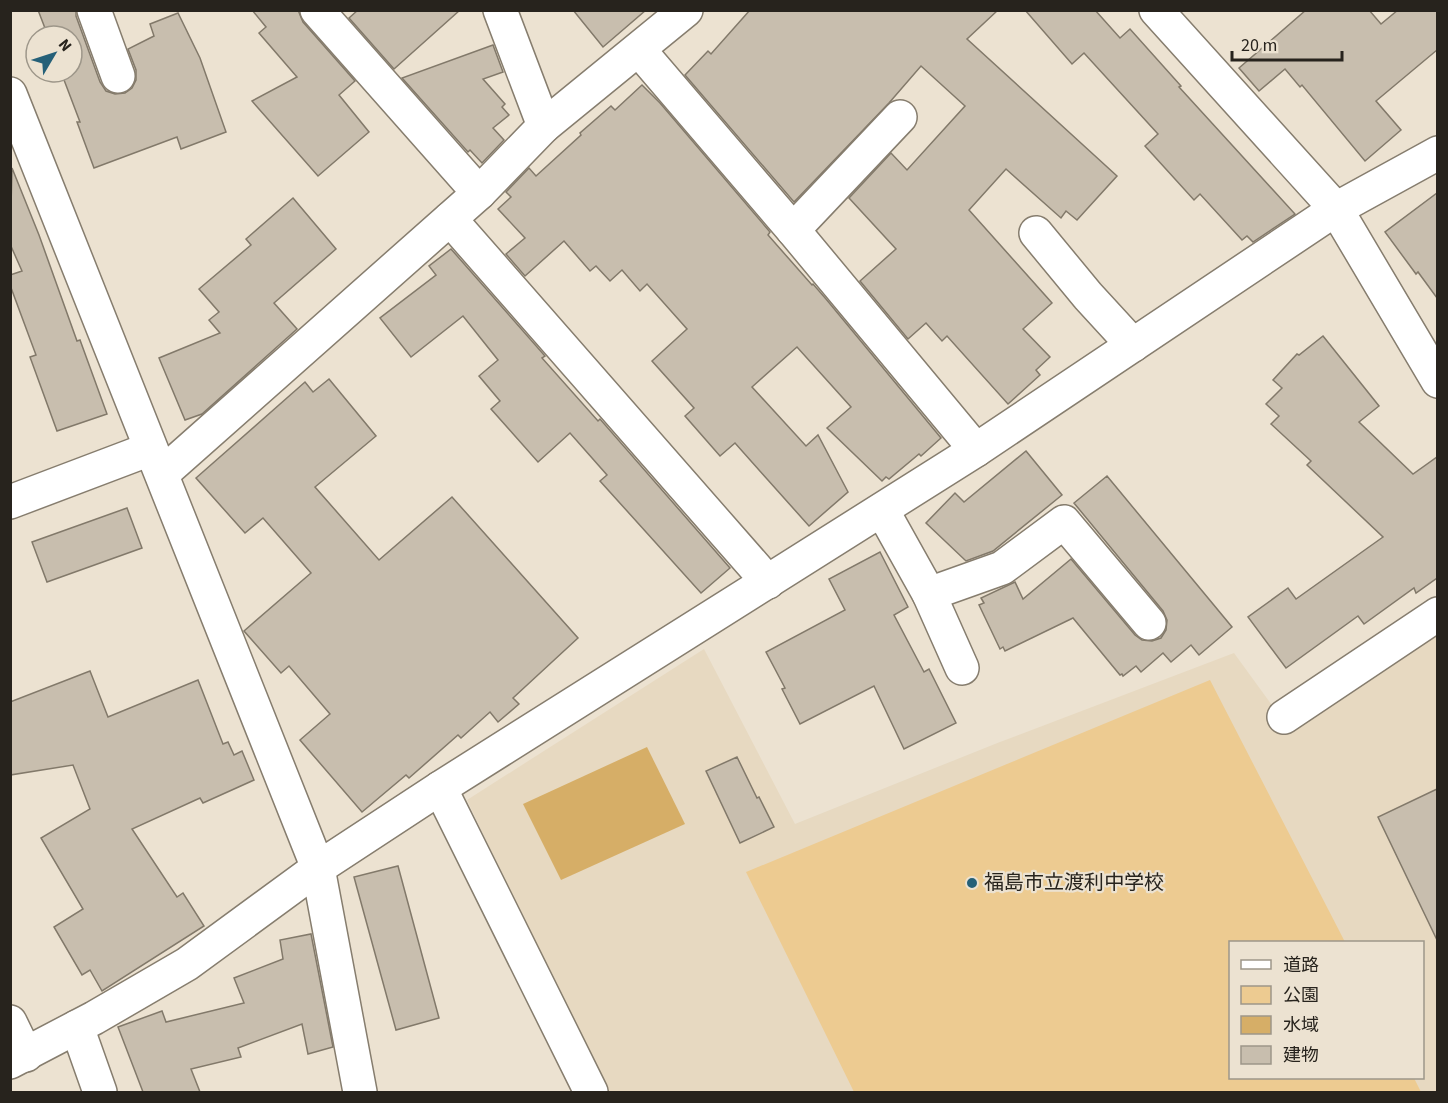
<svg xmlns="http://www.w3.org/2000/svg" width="1448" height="1103" viewBox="0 0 1448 1103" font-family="'Source Sans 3','Noto Sans JP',sans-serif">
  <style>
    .built { fill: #e7d9c1; fill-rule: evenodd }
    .green { fill: #edcb91 }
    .water { fill: #d6ae67 }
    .building { fill: #c8beae; stroke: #82796a; stroke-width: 1.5 }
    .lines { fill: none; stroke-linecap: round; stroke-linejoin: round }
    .street-casing { stroke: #867d6e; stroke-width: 36 }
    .street { stroke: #fff; stroke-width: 33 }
    .poi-dot { fill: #256078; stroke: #ece2d1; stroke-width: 2 }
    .labels { text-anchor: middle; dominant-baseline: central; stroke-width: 4.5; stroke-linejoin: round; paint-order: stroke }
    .poi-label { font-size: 20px; fill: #27231d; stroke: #ece2d1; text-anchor: start }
  </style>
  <rect width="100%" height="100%" fill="#ece2d1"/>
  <path class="built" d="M1437 630V1092H605L467 800 704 649 795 824 1000 742 1234 653 1290 730ZM1230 942H1422V1078H1230Z"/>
  <polygon class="green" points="1210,680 1345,942 1230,942 1230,1078 1414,1078 1421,1092 854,1092 746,872"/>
  <polygon class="water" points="647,747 685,824 561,880 523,804"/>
  <g class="building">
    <polygon points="38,10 76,10 76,16 100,82 106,91 115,94 125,93 132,88 136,80 136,70 128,49 154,36 150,24 178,13 200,58 226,132 181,149 177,137 94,168 77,122 80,122 61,72 72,72 72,36 48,36"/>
    <polygon points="252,10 298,10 303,22 355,81 339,95 369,132 318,176 252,101 297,77 259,33 266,27"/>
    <polygon points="358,10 460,10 394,69 349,18"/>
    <polygon points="573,10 646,10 603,47"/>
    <polygon points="750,10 998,10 967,39 1117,176 1077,220 1066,211 1061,218 1006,169 969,210 1052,303 1023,329 1050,357 1036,370 1040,375 1008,404 947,336 942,341 926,323 908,339 860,281 896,249 849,198 891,153 907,170 965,106 921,66 889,103 794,202 685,75 708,51 711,54"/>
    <polygon points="1025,10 1095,10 1120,38 1130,29 1181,86 1179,87 1295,214 1253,242 1247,236 1242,240 1200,194 1194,200 1145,146 1158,134 1084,53 1072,64"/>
    <polygon points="1306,10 1369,10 1381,24 1398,10 1437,10 1437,50 1376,101 1401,130 1365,161 1302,85 1300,87 1285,69 1259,91 1239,68"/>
    <polygon points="493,45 503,72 483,79 505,104 502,107 509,115 493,128 504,140 482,163 470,150 468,152 402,78"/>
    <polygon points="642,85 660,103 770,232 768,235 812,285 813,284 826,299 941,438 921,456 919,454 889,479 886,477 882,481 827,428 851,407 797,347 752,387 806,446 818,435 848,492 809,526 735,443 720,456 685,416 694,408 652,361 687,329 647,284 640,291 622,270 610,281 596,266 590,271 564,241 525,276 506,254 525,238 498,209 511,197 506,192 529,168 536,176 581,135 580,133 611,106 615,110"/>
    <polygon points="12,168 39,235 77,341 80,340 107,414 57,431 30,357 36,355 10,285 10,275 22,271 10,244"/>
    <polygon points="1437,193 1437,298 1418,272 1416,274 1385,232"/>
    <polygon points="293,198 336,249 274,303 297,329 202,414 185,420 159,358 220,333 209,320 219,312 199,289 251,245 246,239"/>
    <polygon points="451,249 545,356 542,358 598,421 600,419 730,568 701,593 600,481 607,475 570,433 538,462 491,409 500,401 479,376 498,360 463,316 411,357 380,318 436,275 429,266"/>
    <polygon points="1323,336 1379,406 1359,422 1413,474 1437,457 1437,578 1416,593 1414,588 1364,624 1358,616 1286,668 1248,617 1288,588 1296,599 1383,537 1307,465 1311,461 1271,424 1279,416 1266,404 1282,388 1273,380 1297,354 1299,355"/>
    <polygon points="329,379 376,436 315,487 379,560 452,497 578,638 513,698 519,704 498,722 490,712 461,738 458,735 409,778 406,775 362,812 300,740 330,714 289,666 281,673 244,631 311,573 263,518 245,533 196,478 305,382 313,392"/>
    <polygon points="1026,451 1062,495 993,551 966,561 926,523 955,493 964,502"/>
    <polygon points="1107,476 1232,627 1199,655 1191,645 1171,662 1163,653 1141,672 1136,666 1123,676 1122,674 1120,675 1073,618 1005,651 1003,647 1000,649 979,605 984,603 981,598 1015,582 1023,599 1071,559 1135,635 1142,640 1152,641 1161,638 1166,630 1167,620 1163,611 1074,503"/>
    <polygon points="127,508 142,548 47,582 32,542"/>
    <polygon points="880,552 908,607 894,615 924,672 929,669 956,723 904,749 874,686 800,724 782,689 785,688 766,652 845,610 829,579"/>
    <polygon points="90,671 108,717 198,680 223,744 228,742 234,755 242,751 254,780 203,803 200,798 132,829 177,897 183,893 204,926 102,991 90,970 82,975 54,927 83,909 41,838 90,809 73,765 10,775 10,702"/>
    <polygon points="737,757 757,798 759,797 774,827 740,843 706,771"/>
    <polygon points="1437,789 1437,940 1378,817"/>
    <polygon points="398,866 439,1018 396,1030 354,877"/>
    <polygon points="311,934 333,1047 308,1054 302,1024 238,1048 241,1057 191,1069 200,1092 143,1092 118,1027 162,1011 166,1022 244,1003 234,978 283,959 280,940"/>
  </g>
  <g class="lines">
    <defs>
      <g id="street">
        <polyline points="94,10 118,76"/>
        <polyline points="317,10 479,193"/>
        <polyline points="1156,10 1336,209 1438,381"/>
        <polyline points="639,50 793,230 976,450"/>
        <polyline points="10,94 318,868 360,1092"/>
        <polyline points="544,126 686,10"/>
        <polyline points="450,219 768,582"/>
        <polyline points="793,230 900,117"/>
        <polyline points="1036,233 1088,296 1133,345"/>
        <polyline points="162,474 479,193 544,126 500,10"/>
        <polyline points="10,502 150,449"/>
        <polyline points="882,510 929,594 962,668"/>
        <polyline points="929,594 1002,568 1064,522 1149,623"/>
        <polyline points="1284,717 1438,614"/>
        <polyline points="440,788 591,1092"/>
        <polyline points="10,1022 26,1055"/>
        <polyline points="77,1027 100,1092"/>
        <polyline points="10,1062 94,1018 187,964 318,868 440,788 976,450 1336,209 1438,153"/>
      </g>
    </defs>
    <use href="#street" class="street-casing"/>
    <use href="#street" class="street"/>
  </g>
  <circle class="poi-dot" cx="972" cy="883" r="6"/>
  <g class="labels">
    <g class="poi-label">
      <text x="984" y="883">福島市立渡利中学校</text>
    </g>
  </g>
  <rect width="1448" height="1103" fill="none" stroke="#27231d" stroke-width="24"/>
  <rect x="1229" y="941" width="195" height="138" fill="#ece2d1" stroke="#9d9689" stroke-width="1.5"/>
  <rect x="1241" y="960" width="30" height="9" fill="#ffffff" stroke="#9d9689" stroke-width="1.5"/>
  <text x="1283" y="971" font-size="18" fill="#27231d">道路</text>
  <rect x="1241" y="986" width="30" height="18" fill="#edcb91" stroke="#9d9689" stroke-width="1.5"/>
  <text x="1283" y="1001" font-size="18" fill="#27231d">公園</text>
  <rect x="1241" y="1016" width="30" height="18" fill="#d6ae67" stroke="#9d9689" stroke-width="1.5"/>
  <text x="1283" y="1031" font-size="18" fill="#27231d">水域</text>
  <rect x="1241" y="1046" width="30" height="18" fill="#c8beae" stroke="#9d9689" stroke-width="1.5"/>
  <text x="1283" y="1061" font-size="18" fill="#27231d">建物</text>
  <g transform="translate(54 54) rotate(51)"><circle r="28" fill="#ece2d1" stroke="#9d9689" stroke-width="1.5"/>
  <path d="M0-4.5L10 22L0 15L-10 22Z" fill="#256078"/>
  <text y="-9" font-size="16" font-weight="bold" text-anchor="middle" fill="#27231d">N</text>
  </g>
  <path d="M1232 51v9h110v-9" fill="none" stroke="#27231d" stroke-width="3"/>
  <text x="1241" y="51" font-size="18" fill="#27231d" stroke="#ece2d1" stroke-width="4.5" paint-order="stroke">20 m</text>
</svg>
